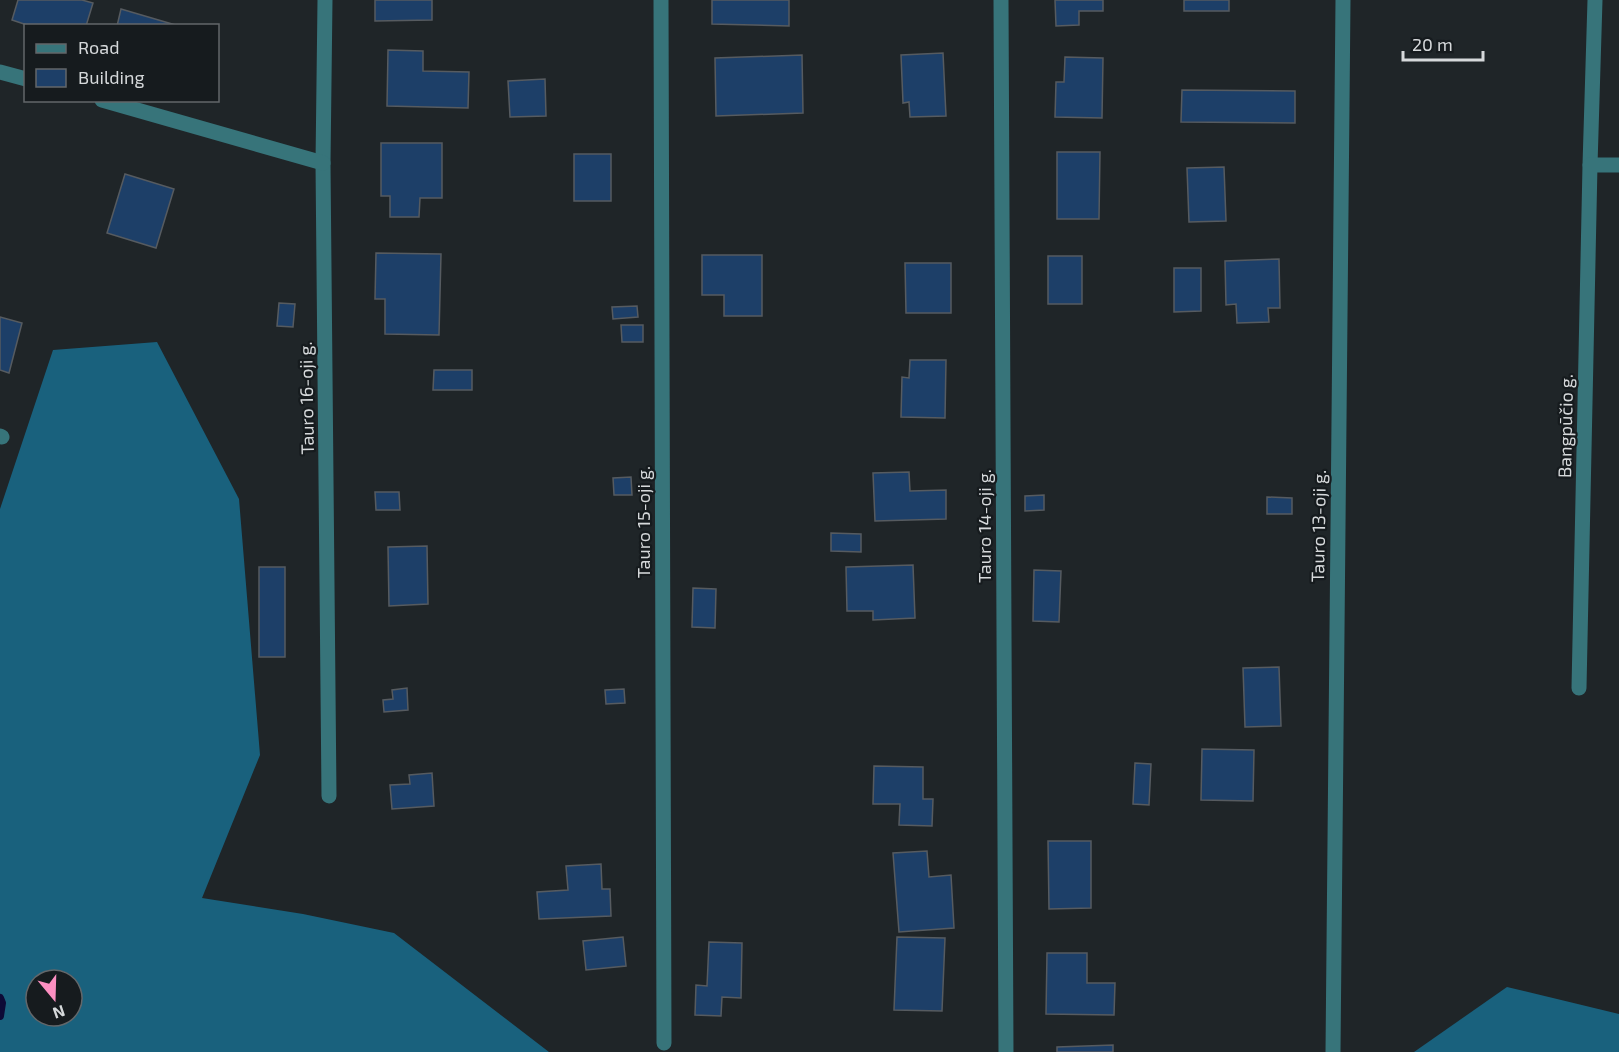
<svg xmlns="http://www.w3.org/2000/svg" width="1619" height="1052" viewBox="0 0 1619 1052" font-family="'Exo 2',sans-serif">
  <style>
    .forest { fill: #19617d; fill-rule: evenodd }
    .lines { fill: none; stroke-linecap: round; stroke-linejoin: round }
    .stream { stroke: #0d0a36; stroke-width: 8 }
    .building { fill: #1d3f68; stroke: #565b60; stroke-width: 1.5 }
    .minor { stroke: #37747a; stroke-width: 15 }
    .labels { text-anchor: middle; dominant-baseline: central; stroke-width: 4.5; stroke-linejoin: round; paint-order: stroke }
    .street-label { font-size: 18px; fill: #d6d9db; stroke: #161b1e }
  </style>
  <rect width="100%" height="100%" fill="#1f2528"/>
  <g class="forest">
    <path d="M157 342 239 499 260 755 202 898 303 914 394 933 549 1052H0V509L53 350ZM36 980H72V1016H36Z"/>
    <polygon points="1507,987 1619,1014 1619,1052 1414,1052"/>
  </g>
  <g class="lines">
    <polyline class="stream" points="0,998 2,1003 0,1016"/>
  </g>
  <g class="building">
    <polygon points="18,0 82,0 93,3 86,26 30,26 12,20"/>
    <polygon points="375,0 432,0 432,20 375,21"/>
    <polygon points="712,0 789,0 789,26 712,24"/>
    <polygon points="1055,0 1103,0 1103,11 1079,11 1079,25 1056,26"/>
    <rect x="1184" y="0" width="45" height="11"/>
    <polygon points="121,9 179,26 117,26"/>
    <polygon points="388,50 423,51 423,71 469,72 468,108 387,106"/>
    <polygon points="943,53 946,116 910,117 909,102 903,103 901,55"/>
    <polygon points="802,55 803,113 716,116 715,58"/>
    <polygon points="1065,57 1103,58 1102,118 1055,117 1056,82 1064,82"/>
    <polygon points="545,79 546,116 510,117 508,81"/>
    <polygon points="1182,90 1295,91 1295,123 1181,122"/>
    <polygon points="381,143 442,143 442,198 420,198 419,217 390,217 390,196 381,196"/>
    <polygon points="1057,152 1100,152 1099,219 1057,219"/>
    <rect x="574" y="154" width="37" height="47"/>
    <polygon points="1224,167 1226,221 1189,222 1187,168"/>
    <polygon points="125,174 174,189 156,248 107,233"/>
    <polygon points="376,253 441,254 439,335 385,334 385,299 375,299"/>
    <polygon points="702,255 762,255 762,316 724,316 724,295 702,295"/>
    <rect x="1048" y="256" width="34" height="48"/>
    <polygon points="1279,259 1280,308 1268,308 1269,322 1237,323 1236,304 1226,305 1225,261"/>
    <polygon points="905,263 951,263 951,313 906,313"/>
    <polygon points="1174,268 1201,268 1201,311 1174,312"/>
    <polygon points="279,303 295,304 293,327 277,326"/>
    <polygon points="637,306 638,317 613,319 612,307"/>
    <polygon points="0,317 22,323 9,373 0,370"/>
    <polygon points="621,325 643,325 643,342 622,342"/>
    <polygon points="910,360 946,360 945,418 901,417 902,377 909,378"/>
    <polygon points="434,370 472,370 472,390 433,390"/>
    <polygon points="909,472 910,491 946,490 946,519 875,521 873,473"/>
    <polygon points="631,477 632,495 614,495 613,478"/>
    <polygon points="375,492 399,492 400,510 376,510"/>
    <polygon points="1044,495 1044,510 1025,511 1025,496"/>
    <polygon points="1267,497 1292,498 1292,514 1267,514"/>
    <polygon points="831,533 861,534 861,552 831,551"/>
    <polygon points="427,546 428,604 389,606 388,547"/>
    <polygon points="913,565 915,618 873,620 873,611 847,611 846,567"/>
    <rect x="259" y="567" width="26" height="90"/>
    <polygon points="1034,570 1061,571 1059,622 1033,621"/>
    <polygon points="693,588 716,589 715,628 692,627"/>
    <polygon points="1279,667 1281,726 1245,727 1243,668"/>
    <polygon points="407,688 408,710 384,712 383,700 393,699 392,690"/>
    <polygon points="624,689 625,703 606,704 605,690"/>
    <polygon points="1202,749 1254,750 1253,801 1201,800"/>
    <polygon points="1135,763 1151,764 1149,805 1133,804"/>
    <polygon points="874,766 923,767 923,799 933,799 932,826 899,825 900,804 873,804"/>
    <polygon points="432,773 434,806 392,809 390,785 410,784 409,775"/>
    <polygon points="1048,841 1091,841 1091,908 1049,909"/>
    <polygon points="927,851 929,877 951,875 954,928 899,932 893,853"/>
    <polygon points="601,864 602,889 610,889 611,916 539,919 537,892 568,890 566,866"/>
    <polygon points="623,937 626,966 586,970 583,941"/>
    <polygon points="897,937 945,938 942,1011 894,1010"/>
    <polygon points="709,942 742,943 741,998 722,997 721,1016 695,1015 696,985 707,986"/>
    <polygon points="1047,953 1087,953 1087,983 1115,983 1114,1015 1046,1014"/>
    <polygon points="1113,1045 1113,1052 1057,1052 1057,1047"/>
  </g>
  <g class="lines">
    <g class="minor">
      <polyline points="325,0 323,163 329,796"/>
      <polyline points="661,0 664,1043"/>
      <polyline points="1001,0 1006,1052"/>
      <polyline points="0,72 26,79"/>
      <polyline points="102,100 323,163"/>
      <polyline points="1590,165 1595,0"/>
      <polyline points="0,436 2,437"/>
      <polyline points="1579,688 1590,165 1619,165"/>
      <polyline points="1333,1052 1343,0"/>
    </g>
  </g>
  <g class="labels">
    <g class="street-label">
      <text transform="translate(306 398) rotate(-91)">Tauro 16-oji g.</text>
      <text transform="translate(1565 426) rotate(-89)">Bangpūčio g.</text>
      <text transform="translate(643 522) rotate(-90)">Tauro 15-oji g.</text>
      <text transform="translate(984 526) rotate(-90)">Tauro 14-oji g.</text>
      <text transform="translate(1318 526) rotate(-89)">Tauro 13-oji g.</text>
    </g>
  </g>
  <rect x="24" y="24" width="195" height="78" fill="#161b1e" stroke="#63676a" stroke-width="1.5"/>
  <rect x="36" y="44" width="30" height="9" fill="#37747a" stroke="#63676a" stroke-width="1.5"/>
  <text x="78" y="54" font-size="18" fill="#d6d9db">Road</text>
  <rect x="36" y="69" width="30" height="18" fill="#1d3f68" stroke="#63676a" stroke-width="1.5"/>
  <text x="78" y="84" font-size="18" fill="#d6d9db">Building</text>
  <g transform="translate(54 998) rotate(161)"><circle r="28" fill="#161b1e" stroke="#63676a" stroke-width="1.5"/>
  <path d="M0-4.5L10 22L0 15L-10 22Z" fill="#fc8fc1"/>
  <text y="-9" font-size="16" font-weight="bold" text-anchor="middle" fill="#d6d9db">N</text>
  </g>
  <path d="M1403 51v9h80v-9" fill="none" stroke="#d6d9db" stroke-width="3"/>
  <text x="1412" y="51" font-size="18" fill="#d6d9db" stroke="#161b1e" stroke-width="4.5" paint-order="stroke">20 m</text>
</svg>
